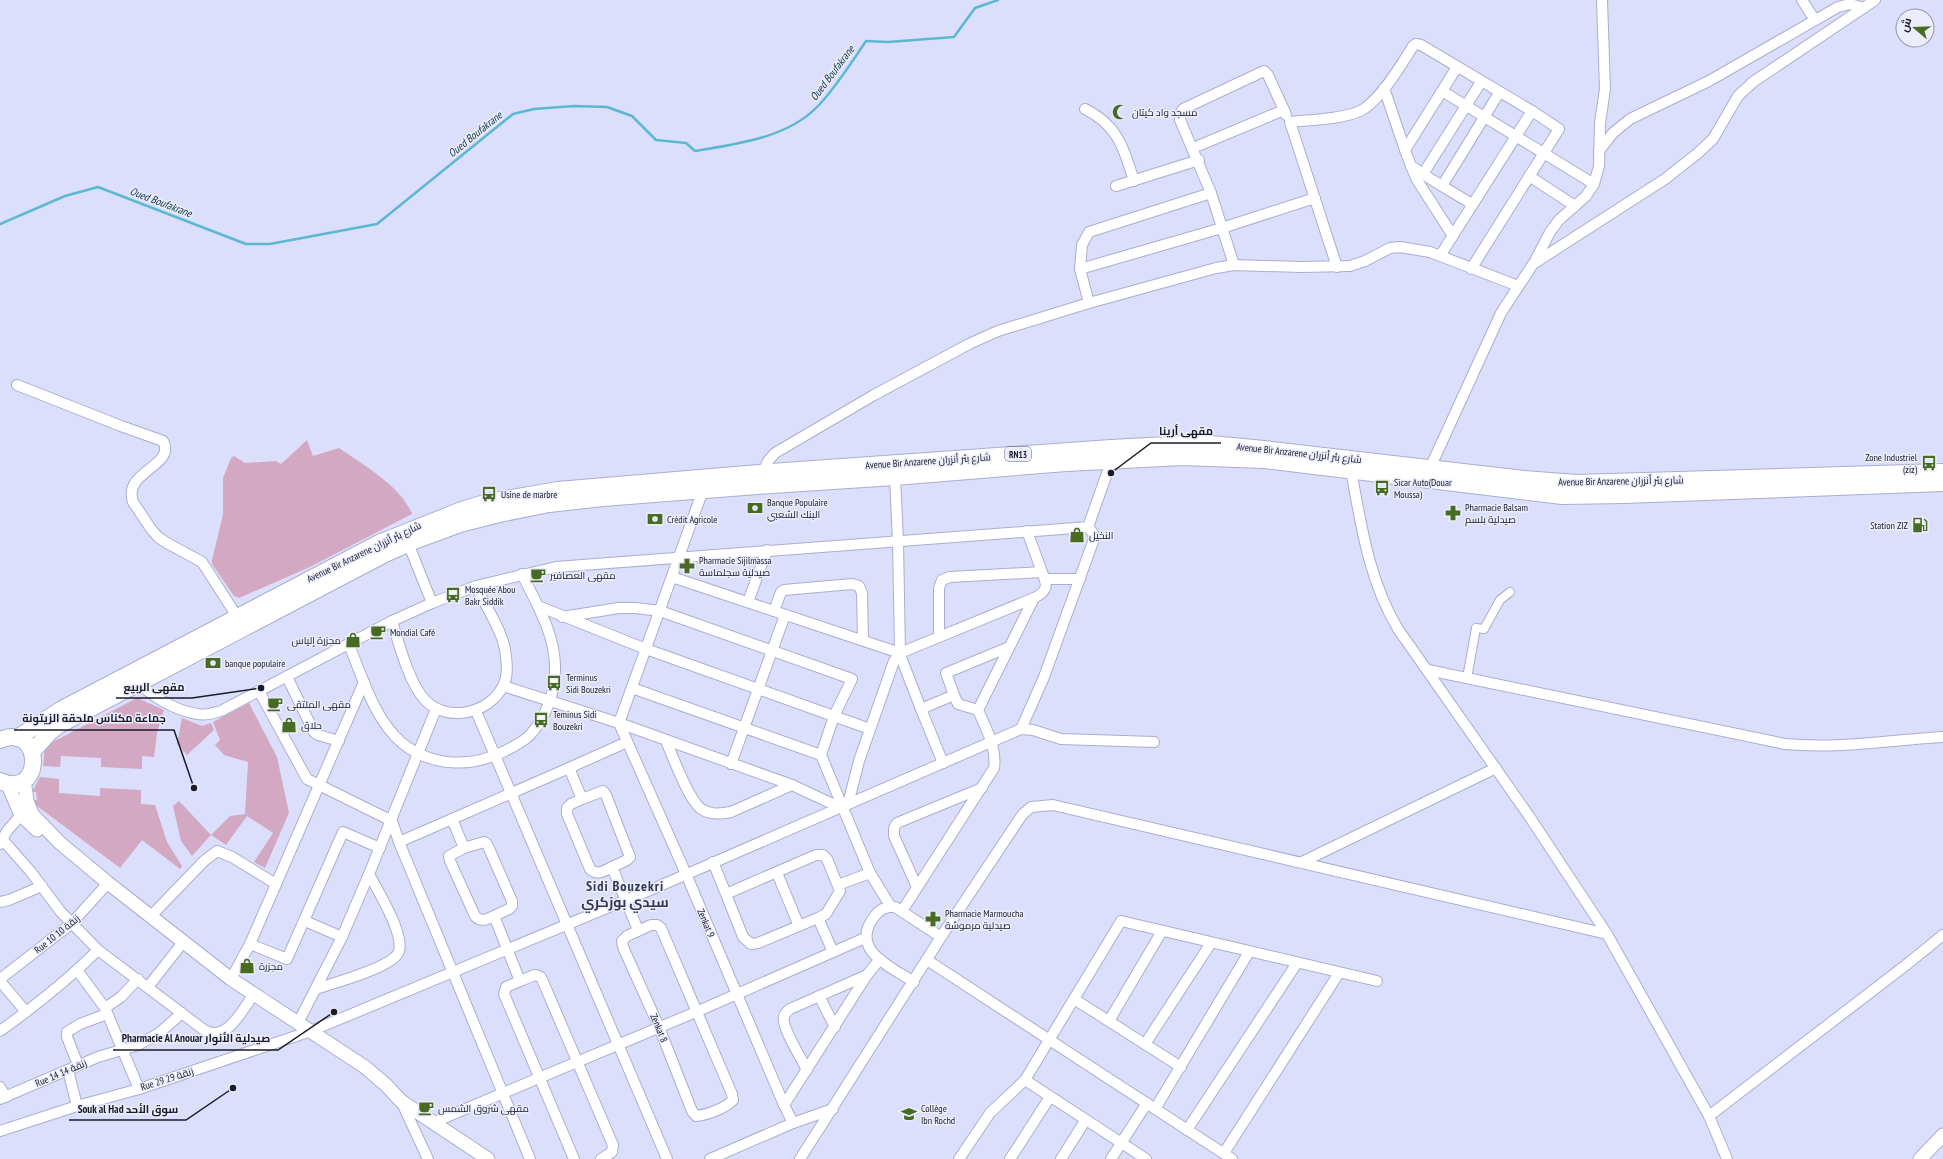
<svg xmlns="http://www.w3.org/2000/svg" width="1943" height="1159" viewBox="0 0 1943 1159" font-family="'PT Sans Narrow',Cairo,sans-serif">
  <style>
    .green { fill: #d2a8c2 }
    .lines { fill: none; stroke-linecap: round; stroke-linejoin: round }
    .stream { stroke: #5cb7d3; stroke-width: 2.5 }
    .pedestrian-casing { stroke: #aaadd0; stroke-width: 10 }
    .minor-casing { stroke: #aaadd0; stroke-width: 12 }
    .tertiary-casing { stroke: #aaadd0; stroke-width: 15 }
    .primary-casing { stroke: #aaadd0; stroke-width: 18 }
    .pedestrian { stroke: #fff; stroke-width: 8 }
    .minor { stroke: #fff; stroke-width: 10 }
    .tertiary { stroke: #fff; stroke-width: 13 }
    .primary { stroke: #fff; stroke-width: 16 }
    .labels { text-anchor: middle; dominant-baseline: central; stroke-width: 3; stroke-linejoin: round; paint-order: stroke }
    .shield { fill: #ecedfc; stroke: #595a67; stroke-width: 1 }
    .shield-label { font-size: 9px; font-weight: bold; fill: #1a1b27 }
    .poi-label { font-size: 10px; fill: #1a1b27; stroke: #ecedfc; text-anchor: start }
    .street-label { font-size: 10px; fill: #1a1b27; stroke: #ecedfc }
    .water-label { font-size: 11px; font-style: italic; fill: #0a3642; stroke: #ecedfc }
    .district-label { font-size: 14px; font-weight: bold; letter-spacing: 1px; fill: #343652; stroke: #ecedfc }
    .leader { fill: none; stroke: #1a1b27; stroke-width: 1.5 }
    .callout-dot { fill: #1a1b27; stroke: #ecedfc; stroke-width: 1.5 }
    .callout-label { font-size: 11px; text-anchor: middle; font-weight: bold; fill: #1a1b27; stroke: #ecedfc; stroke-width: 3; stroke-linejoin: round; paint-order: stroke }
  </style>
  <rect width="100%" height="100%" fill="#dcdffc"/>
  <g class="green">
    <path d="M307 440 313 456 339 448C363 465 401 486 412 514L310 567 239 598 234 596 212 564V560L223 515V478L231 458 234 456 245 463 276 461 281 464Z"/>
    <polygon points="137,698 164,710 157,733 154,757 142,756 142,769 101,767 101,758 61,756 60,767 43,766 45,746"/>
    <polygon points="249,703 277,757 289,813 265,868 254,862 273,833 247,816 226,845 211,835 192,856 181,841 173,806 179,801 211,835 230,816 245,814 248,762 224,755 215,745 220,740 213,722"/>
    <polygon points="182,718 202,726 211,723 214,730 187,755 177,744"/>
    <polygon points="40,777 59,779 59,793 100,796 100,788 141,790 141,804 155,805 167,842 182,866 180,869 142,840 120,868 33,803 33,800 37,800 36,792 32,792"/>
  </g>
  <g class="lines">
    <path class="stream" d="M0 224 65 196 98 187 246 244H270L377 224 513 114 534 109 574 106 607 107 632 116 656 140 686 143 695 151C736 144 787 138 817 107 835 89 851 63 866 41L888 42 954 37 975 8 998 0"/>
    <defs>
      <polyline id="pedestrian" points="1467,678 1476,628 1484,629 1500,600 1510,592"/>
      <g id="minor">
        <polyline points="1802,0 1815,20"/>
        <polyline points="1384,88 1405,150"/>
        <polyline points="1442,91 1594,184"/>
        <path d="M1085 109C1118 125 1124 149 1134 181"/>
        <polyline points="1193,148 1284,110 1286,115"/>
        <polyline points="1599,151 1613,133 1630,119 1709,81 1838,7 1850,4 1864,8"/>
        <polyline points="1411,166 1417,180 1453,236"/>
        <polyline points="1423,174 1411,166 1405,150 1457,67"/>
        <polyline points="1529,176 1575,206"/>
        <polyline points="1116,186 1199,160"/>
        <polyline points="1442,186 1423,174 1481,82"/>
        <polyline points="1472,204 1442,186 1499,93"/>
        <polyline points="1440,256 1532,111 1559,129 1471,269"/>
        <polyline points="1535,261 1550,232 1559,220 1586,196 1594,184 1599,166 1600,123 1605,89 1602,0"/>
        <polyline points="1234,265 1211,193 1180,120 1180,114 1183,109 1264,71 1268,75 1284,110"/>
        <path d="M1337 267 1290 122C1309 120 1344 119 1360 111 1379 102 1402 64 1413 46L1416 44 1421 45 1532 111"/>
        <polyline points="1080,269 1082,245 1089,232 1211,193"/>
        <polyline points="1089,303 1080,269 1222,228 1315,198"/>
        <path d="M17 385 121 426 163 441C177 466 122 471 133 502L151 529 158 537 167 543 202 562 240 621"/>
        <polyline points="1430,468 1501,313 1533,264 1665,179 1698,153 1713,139 1738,96 1753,82 1875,0"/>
        <path d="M1351 470C1361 525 1369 581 1398 629L1529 816 1607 934 1709 1116 1727 1159"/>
        <polyline points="763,473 768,461 775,453 874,395 969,344 998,331 1089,303 1216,268 1234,265 1301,267 1350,266 1365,261 1390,248 1400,247 1430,252 1518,286"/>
        <polyline points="895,477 898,541 900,653 902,660 921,709"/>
        <polyline points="703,490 619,723 686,874 784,1105 793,1123"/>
        <polyline points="1027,531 1042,572"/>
        <polyline points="408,543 432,603"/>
        <polyline points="672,577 900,653"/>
        <polyline points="1045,579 1080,579"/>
        <polyline points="748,602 767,550"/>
        <polyline points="538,606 646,649 870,729"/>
        <polyline points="774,611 781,592 784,590 852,584 859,586 862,593 863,640"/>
        <polyline points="562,617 619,608 636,608 660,611 852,679 834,716 821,755 870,873 891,907"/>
        <path d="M392 621C399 644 409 683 425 700 447 723 489 714 503 686 508 677 507 666 506 656 504 632 486 608 476 586"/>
        <path d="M939 637V588L942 580 950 577 1042 572C1048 586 1048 591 1034 598"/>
        <path d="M349 645C363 678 374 719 402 743 432 767 471 768 505 751 513 747 523 742 530 735 547 716 556 690 555 665 554 632 536 603 522 574"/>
        <path d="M1428 670 1785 744C1838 749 1891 740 1943 737"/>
        <polyline points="287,677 314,732 318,735 339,741"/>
        <path d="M137 679C147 695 177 711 197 714 205 716 213 713 221 711L392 621 432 603 476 586 556 567 1088 527 1111 462"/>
        <polyline points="503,686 619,723 792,785 839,807"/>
        <polyline points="632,688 821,755"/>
        <polyline points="259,691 307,779 392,821 399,842 530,1159"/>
        <polyline points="954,695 958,704 978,710"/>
        <polyline points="476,711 667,1159"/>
        <polyline points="1021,729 1044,677 1094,539 1093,533 1088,527"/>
        <path d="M666 741C673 757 688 798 700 808 709 815 720 814 731 812L792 785"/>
        <polyline points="943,763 921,709 954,695 946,673 1009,647"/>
        <polyline points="731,764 785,615"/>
        <polyline points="569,768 627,742"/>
        <path d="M582 799 571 804 567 808V814L590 869C597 876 604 871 612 867L638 930"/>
        <path d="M848 804 859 761 894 661 900 653 1034 598 978 710C986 729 997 747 994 768L902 911"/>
        <path d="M2 839 31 872 60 911 98 950 204 1030C226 1044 243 1009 254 994"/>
        <polyline points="399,842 452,819"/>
        <polyline points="0,844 7,831 21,815"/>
        <path d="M464 848 449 856 450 861 475 916C481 923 487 919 494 916"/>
        <polyline points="713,862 726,894"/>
        <polyline points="1302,862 1496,768"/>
        <polyline points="777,873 799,926"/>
        <polyline points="838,885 870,873"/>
        <polyline points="917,887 894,836 894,828 897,823 982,788"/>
        <polyline points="0,902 9,900 42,886"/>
        <polyline points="151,916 204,861 217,851 232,857 276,884"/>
        <polyline points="818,918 826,914 840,891 827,859 823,855 816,855 726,894 743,937 751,944 758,943 818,918 833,952"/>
        <polyline points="305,921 342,937"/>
        <path d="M651 925H657L661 928 732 1094 733 1100C726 1108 707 1115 696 1116L692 1111 659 1027 623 947 622 941 627 936Z"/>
        <polyline points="250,944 287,959 343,832 380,848"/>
        <polyline points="927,960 1232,1159"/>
        <polyline points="77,970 105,1008 139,1089"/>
        <polyline points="0,979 71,924 108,883"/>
        <polyline points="231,979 250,944 364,682"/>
        <polyline points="0,981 26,1012"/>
        <polyline points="520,981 535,975 541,977 613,1145 612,1152 601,1159"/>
        <path d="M914 982C891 967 849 950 874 917 879 910 886 906 895 907L941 937"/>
        <polyline points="148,987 184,941"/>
        <path d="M316 989C333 983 395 967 399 951 404 933 378 891 369 874"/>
        <polyline points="819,996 835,1027"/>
        <polyline points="1074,999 1181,1067"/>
        <polyline points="105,1008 121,997 138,979"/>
        <polyline points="1109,1021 1162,931"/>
        <polyline points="298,1023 342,937 369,874 436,709"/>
        <path d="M0 1031C35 1006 68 980 98 950"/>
        <polyline points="1145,1044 1211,943"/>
        <polyline points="78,1065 67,1037 67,1032 80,1024 107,1014"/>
        <polyline points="68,1070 77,1106"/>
        <path d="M807 1070C802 1059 781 1027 784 1017 785 1013 787 1011 790 1009L867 975"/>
        <polyline points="1025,1080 1146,1159"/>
        <polyline points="0,1087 6,1097"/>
        <polyline points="0,1099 98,1057 138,1045 158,1034 182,1013"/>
        <polyline points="401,1101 428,1159"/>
        <polyline points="784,1105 867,975 880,959"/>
        <polyline points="1155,1109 1249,952"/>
        <polyline points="1709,1116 1906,965 1943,935"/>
        <polyline points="432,1123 696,1012 865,938"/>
        <polyline points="1187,1130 1297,963"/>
        <polyline points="0,1131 77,1106 139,1089 311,1031 655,888 1021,729 1033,730 1061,739 1154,742"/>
        <polyline points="1224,1153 1339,973"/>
        <polyline points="574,1159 504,994 506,987 520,981 494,916 509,909 512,906 512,901 487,844 484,842 464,848 452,819 569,768 582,799 603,791 606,795 630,857 627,860 612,867"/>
        <polyline points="710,1159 793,1123 833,1109"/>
        <polyline points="800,1159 941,937 1022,815 1031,807 1053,805 1607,934"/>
        <polyline points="959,1159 990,1113 1025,1080 1121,921 1377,981"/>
        <polyline points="1010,1159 1050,1097"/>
        <polyline points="1061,1159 1085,1121"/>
        <polyline points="1111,1159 1147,1103"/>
      </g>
      <g id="tertiary">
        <polyline points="24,780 27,801 32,814 60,843 108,883 231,979 365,1067 386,1085 401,1101 488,1159"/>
        <polyline points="7,783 21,815 37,830"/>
        <polyline points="1920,1159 1943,1135"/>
      </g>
      <g id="primary">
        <polyline points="17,738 62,709 379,543 459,511 488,502 558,490 771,472 1111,448 1185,444 1211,444 1264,449 1524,479 1576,483 1943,472"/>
        <path d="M0 740C44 721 44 801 0 781"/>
        <polyline points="32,752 50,732 59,725 385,554 414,541 460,524 499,514 549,504 603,498 771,485 895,477 1066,463 1183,457 1264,460 1562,496 1624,495 1943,483"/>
      </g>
    </defs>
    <use href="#pedestrian" class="pedestrian-casing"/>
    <use href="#minor" class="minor-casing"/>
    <use href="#tertiary" class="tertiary-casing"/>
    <use href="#primary" class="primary-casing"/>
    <use href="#pedestrian" class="pedestrian"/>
    <use href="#minor" class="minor"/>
    <use href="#tertiary" class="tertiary"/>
    <use href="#primary" class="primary"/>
  </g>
  <defs>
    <symbol id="mosque-bare" viewBox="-9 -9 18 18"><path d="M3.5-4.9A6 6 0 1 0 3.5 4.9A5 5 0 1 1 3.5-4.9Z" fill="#486b22" stroke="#ecedfc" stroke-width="2.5" paint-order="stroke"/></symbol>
    <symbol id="bus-bare" viewBox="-9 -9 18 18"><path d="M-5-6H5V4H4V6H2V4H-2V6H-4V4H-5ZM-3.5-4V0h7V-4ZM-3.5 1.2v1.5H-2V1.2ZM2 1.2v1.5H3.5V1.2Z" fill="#486b22" stroke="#ecedfc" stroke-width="2.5" paint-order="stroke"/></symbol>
    <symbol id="bank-bare" viewBox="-9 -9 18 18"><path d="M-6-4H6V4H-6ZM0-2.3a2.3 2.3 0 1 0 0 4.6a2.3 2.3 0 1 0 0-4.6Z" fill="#486b22" stroke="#ecedfc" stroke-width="2.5" paint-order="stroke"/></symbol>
    <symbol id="pharmacy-bare" viewBox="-9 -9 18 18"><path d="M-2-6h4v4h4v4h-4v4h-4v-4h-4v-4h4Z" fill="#486b22" stroke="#ecedfc" stroke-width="2.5" paint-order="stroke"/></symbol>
    <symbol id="fuel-bare" viewBox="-9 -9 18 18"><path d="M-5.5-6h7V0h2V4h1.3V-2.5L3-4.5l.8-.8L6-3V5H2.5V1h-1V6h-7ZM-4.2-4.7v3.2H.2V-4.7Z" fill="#486b22" stroke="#ecedfc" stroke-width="2.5" paint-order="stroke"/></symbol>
    <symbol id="shop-bare" viewBox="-9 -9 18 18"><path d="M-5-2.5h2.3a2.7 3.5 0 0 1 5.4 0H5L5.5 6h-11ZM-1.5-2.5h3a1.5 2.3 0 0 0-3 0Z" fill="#486b22" stroke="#ecedfc" stroke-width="2.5" paint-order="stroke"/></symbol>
    <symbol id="cafe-bare" viewBox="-9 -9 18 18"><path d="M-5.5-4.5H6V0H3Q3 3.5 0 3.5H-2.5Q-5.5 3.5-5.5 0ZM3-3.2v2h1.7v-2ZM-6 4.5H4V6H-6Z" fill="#486b22" stroke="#ecedfc" stroke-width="2.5" paint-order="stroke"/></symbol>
    <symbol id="university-bare" viewBox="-9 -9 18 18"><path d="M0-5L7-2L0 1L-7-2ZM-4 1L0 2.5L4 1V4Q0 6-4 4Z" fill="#486b22" stroke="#ecedfc" stroke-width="2.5" paint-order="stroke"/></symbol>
  </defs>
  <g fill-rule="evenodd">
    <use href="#mosque-bare" x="1109" y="101" width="22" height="22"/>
    <use href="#bus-bare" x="1918" y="452" width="22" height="22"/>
    <use href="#bus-bare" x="1371" y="477" width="22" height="22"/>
    <use href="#bus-bare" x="478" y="483" width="22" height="22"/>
    <use href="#bank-bare" x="744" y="497" width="22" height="22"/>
    <use href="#pharmacy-bare" x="1442" y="502" width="22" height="22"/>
    <use href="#bank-bare" x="644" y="508" width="22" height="22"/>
    <use href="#fuel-bare" x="1909" y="514" width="22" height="22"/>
    <use href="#shop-bare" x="1066" y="524" width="22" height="22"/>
    <use href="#pharmacy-bare" x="676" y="555" width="22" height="22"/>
    <use href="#cafe-bare" x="527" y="564" width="22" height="22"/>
    <use href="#bus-bare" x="442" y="584" width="22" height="22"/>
    <use href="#cafe-bare" x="367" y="621" width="22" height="22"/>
    <use href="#shop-bare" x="342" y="629" width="22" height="22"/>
    <use href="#bank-bare" x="202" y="652" width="22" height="22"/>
    <use href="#bus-bare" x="543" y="672" width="22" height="22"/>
    <use href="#cafe-bare" x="264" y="693" width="22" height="22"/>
    <use href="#bus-bare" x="530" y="709" width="22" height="22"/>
    <use href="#shop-bare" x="278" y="714" width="22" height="22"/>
    <use href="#pharmacy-bare" x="922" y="908" width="22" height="22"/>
    <use href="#shop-bare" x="236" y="955" width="22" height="22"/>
    <use href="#cafe-bare" x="415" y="1097" width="22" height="22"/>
    <use href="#university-bare" x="898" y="1103" width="22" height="22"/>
  </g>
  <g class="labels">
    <rect class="shield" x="1005" y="447" width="26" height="14" rx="3"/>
    <g class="shield-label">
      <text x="1018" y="454">RN13</text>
    </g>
    <g class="poi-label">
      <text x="1132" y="112">مسجد واد كيتان</text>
      <text x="1917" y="457" text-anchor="end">Zone Industriel<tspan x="1917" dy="12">(ziz)</tspan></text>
      <text x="1394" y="482">Sicar Auto(Douar<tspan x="1394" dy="12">Moussa)</tspan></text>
      <text x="501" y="494">Usine de marbre</text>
      <text x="767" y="502">Banque Populaire<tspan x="767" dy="12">البنك الشعبي</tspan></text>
      <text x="1465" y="507">Pharmacie Balsam<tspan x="1465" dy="12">صيدلية بلسم</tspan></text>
      <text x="667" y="519">Crédit Agricole</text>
      <text x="1908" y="525" text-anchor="end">Station ZIZ</text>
      <text x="1089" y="535">النخيل</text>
      <text x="699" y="560">Pharmacie Sijilmassa<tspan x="699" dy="12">صيدلية سجلماسة</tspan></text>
      <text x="550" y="575">مقهى العصافير</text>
      <text x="465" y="589">Mosquée Abou<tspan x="465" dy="12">Bakr Siddik</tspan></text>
      <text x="390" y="632">Mondial Café</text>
      <text x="341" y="640" text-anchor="end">مجزرة إلياس</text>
      <text x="225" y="663">banque populaire</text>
      <text x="566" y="677">Terminus<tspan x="566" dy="12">Sidi Bouzekri</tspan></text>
      <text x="287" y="704">مقهى الملتقى</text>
      <text x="553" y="714">Teminus Sidi<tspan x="553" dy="12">Bouzekri</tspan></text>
      <text x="301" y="725">حلاق</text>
      <text x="945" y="913">Pharmacie Marmoucha<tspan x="945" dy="12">صيدلية مرموشة</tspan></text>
      <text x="259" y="966">مجزرة</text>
      <text x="438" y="1108">مقهى شروق الشمس</text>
      <text x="921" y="1108">Collège<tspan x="921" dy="12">Ibn Rochd</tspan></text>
    </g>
    <g class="street-label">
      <text transform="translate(1299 453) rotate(6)">Avenue Bir Anzarene شارع بئر أنزران</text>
      <text transform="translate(928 461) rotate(-4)">Avenue Bir Anzarene شارع بئر أنزران</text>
      <text transform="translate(1621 481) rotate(-1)">Avenue Bir Anzarene شارع بئر أنزران</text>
      <text transform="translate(364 552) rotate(-26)">Avenue Bir Anzarene شارع بئر أنزران</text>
      <text transform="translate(706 923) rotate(67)">Zenkat 9</text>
      <text transform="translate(57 934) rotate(-39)">Rue 10 زنقة 10</text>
      <text transform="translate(659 1028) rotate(67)">Zenkat 8</text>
      <text transform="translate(61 1073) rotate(-23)">Rue 14 زنقة 14</text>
      <text transform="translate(167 1079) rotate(-18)">Rue 29 زنقة 29</text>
    </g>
    <g class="water-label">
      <text transform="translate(832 73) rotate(-53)">Oued Boufakrane</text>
      <text transform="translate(475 134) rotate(-39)">Oued Boufakrane</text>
      <text transform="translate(161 202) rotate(21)">Oued Boufakrane</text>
    </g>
    <g class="district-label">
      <text x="625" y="886">Sidi Bouzekri<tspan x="625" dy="16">سيدي بوزكري</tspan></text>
    </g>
  </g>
  <path class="leader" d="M1111 473L1151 443H1221M261 688L192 698H116M194 788L174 730H14M334 1012L278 1050H113M233 1088L186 1120H69"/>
  <g class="callout-dot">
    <circle cx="1111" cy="473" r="4"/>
    <circle cx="261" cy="688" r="4"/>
    <circle cx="194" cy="788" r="4"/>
    <circle cx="334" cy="1012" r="4"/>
    <circle cx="233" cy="1088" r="4"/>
  </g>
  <g class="callout-label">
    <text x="1186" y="435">مقهى أرينا</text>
    <text x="154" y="691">مقهى الربيع</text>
    <text x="94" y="722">جماعة مكناس ملحقة الزيتونة</text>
    <text x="196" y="1042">Pharmacie Al Anouar صيدلية الأنوار</text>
    <text x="128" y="1113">Souk al Had سوق الأحد</text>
  </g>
  <g transform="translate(1915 28) rotate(289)"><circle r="19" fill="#ecedfc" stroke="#9899a7"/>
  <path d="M0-3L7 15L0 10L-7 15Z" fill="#486b22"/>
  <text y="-6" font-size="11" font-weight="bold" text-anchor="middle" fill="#1a1b27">ش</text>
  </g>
</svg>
